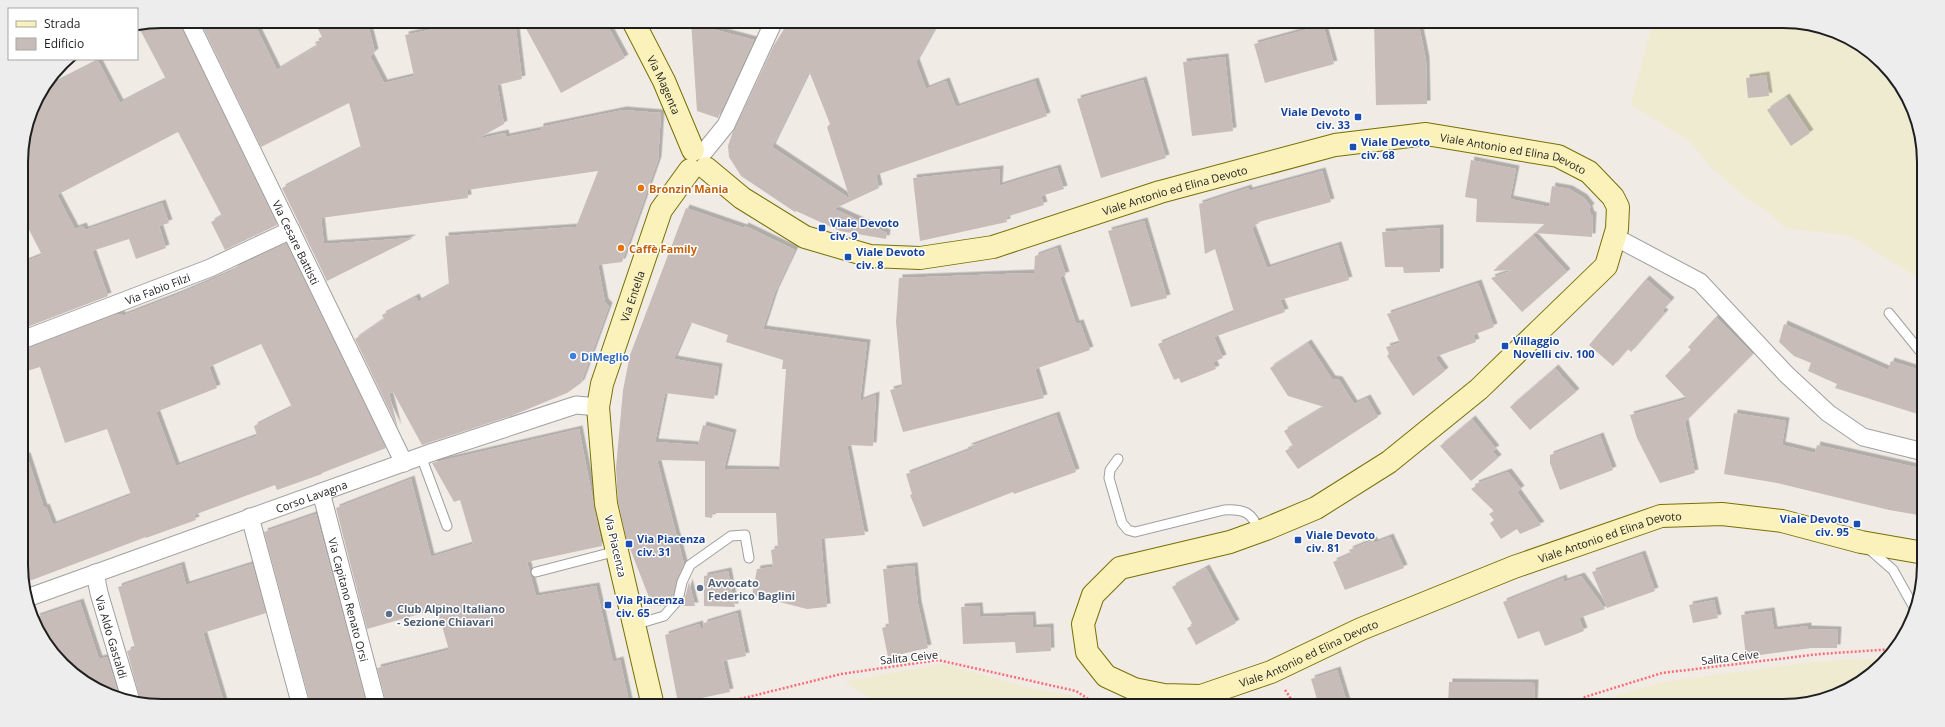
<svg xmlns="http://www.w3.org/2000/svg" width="1945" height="727" viewBox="0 0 1945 727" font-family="'Open Sans',sans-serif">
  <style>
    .farmland { fill: #efebd1 }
    .building { fill: #c8bcb9; fill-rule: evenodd; filter: url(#shadow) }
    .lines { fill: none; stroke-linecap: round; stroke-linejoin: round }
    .lane-casing { stroke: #a0a0a0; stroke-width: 11 }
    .street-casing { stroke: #a0a0a0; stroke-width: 19 }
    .secondary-casing { stroke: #787005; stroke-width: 24 }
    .path { stroke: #fa6c77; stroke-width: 2.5; stroke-dasharray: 2 2; stroke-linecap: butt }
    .lane { stroke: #fff; stroke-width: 9 }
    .street { stroke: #fff; stroke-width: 17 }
    .secondary { stroke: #faf2ba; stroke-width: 22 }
    .transit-dot { fill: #1a4fb4; stroke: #fff; stroke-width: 1.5 }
    .food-dot { fill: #e8710a; stroke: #fff; stroke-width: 1.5 }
    .shop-dot { fill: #3f7fe0; stroke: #fff; stroke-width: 1.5 }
    .service-dot { fill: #5c6f8a; stroke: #fff; stroke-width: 1.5 }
    .labels { text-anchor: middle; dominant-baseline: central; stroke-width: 3; stroke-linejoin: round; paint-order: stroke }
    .street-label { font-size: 11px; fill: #1f1f1f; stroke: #fff }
    .transit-label { font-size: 11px; font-weight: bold; fill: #164399; stroke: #fff; text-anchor: start }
    .food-label { font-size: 11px; font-weight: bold; fill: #c56008; stroke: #fff; text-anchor: start }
    .shop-label { font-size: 11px; font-weight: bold; fill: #366cbe; stroke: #fff; text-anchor: start }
    .service-label { font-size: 11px; font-weight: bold; fill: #4e5e75; stroke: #fff; text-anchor: start }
    .rim { fill: none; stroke: #1f1f1f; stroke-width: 2 }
  </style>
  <defs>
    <filter id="shadow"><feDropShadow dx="3.5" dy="-3.5" stdDeviation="0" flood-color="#0004"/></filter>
  </defs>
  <rect width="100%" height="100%" fill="#f0ebe5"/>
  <g class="farmland">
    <polygon points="1653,21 1783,21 1828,28 1889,69 1910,100 1923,144 1923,275 1917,277 1850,236 1785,228 1766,210 1749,200 1711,167 1690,142 1631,104"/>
    <polygon points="1886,658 1869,677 1837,695 1792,706 1587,706 1594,702 1663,682 1811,662"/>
    <polygon points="943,664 1031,688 1075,696 1091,706 881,706 845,681"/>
  </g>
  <g class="building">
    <polygon points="162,21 179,21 277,225 225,250 211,222 222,216 178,132 57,195 75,229 83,226 85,230 162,203 169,223 159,226 166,248 136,259 129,239 92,251 108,296 22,329 22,263 42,255 22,216 21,153 35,100 45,88 98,61 120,103 166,79 138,26"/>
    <polygon points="200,21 253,21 277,70 317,46 315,42 323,39 314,21 367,21 375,52 370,56 384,83 414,76 405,35 471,21 515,21 522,79 497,85 504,124 477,139 505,133 506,137 540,130 540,127 623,110 661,113 658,160 622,262 598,265 605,302 609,306 581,383 567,393 511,416 422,445 393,392 389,393 398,428 355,339 384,319 382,315 416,297 418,302 449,285 445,236 576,227 598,171 467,190 468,198 321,218 324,244 413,238 327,281 282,188 361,148 349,103 261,147"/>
    <polygon points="522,21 605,21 625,58 561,93"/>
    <polygon points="691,21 715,21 712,29 754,40 718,118 697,111"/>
    <path d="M789 21H923L935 28 916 62 926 89 946 81 956 107 1035 81 1047 116 876 175 879 188 834 209 887 233 886 239 840 231 796 211 795 212 741 176 729 157 728 146 732 134 774 45ZM809 71 830 124 827 127 850 199 772 147Z"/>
    <polygon points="1374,21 1418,21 1426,60 1427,104 1376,105"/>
    <polygon points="1323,25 1334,64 1265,83 1254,44"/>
    <polygon points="1225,57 1233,131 1192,136 1183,62"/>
    <polygon points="1766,75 1769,96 1748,98 1746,78"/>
    <polygon points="1143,80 1166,158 1101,178 1077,99"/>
    <polygon points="1786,97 1810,133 1791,146 1767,110"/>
    <polygon points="1471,160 1516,169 1510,199 1549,207 1552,186 1569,189 1584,198 1591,207 1589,209 1591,215 1593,215 1592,237 1535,233 1545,224 1476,222 1477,199 1465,197"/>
    <polygon points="1057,168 1064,189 1041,196 1044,205 1006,217 1007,222 920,241 913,178 1000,169 999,186"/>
    <polygon points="1322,171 1331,202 1255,223 1256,226 1252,228 1267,268 1338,245 1349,280 1280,300 1285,312 1214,337 1223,358 1213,362 1216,369 1181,383 1179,378 1174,380 1158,344 1234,312 1215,249 1205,254 1199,204 1248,188 1249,191"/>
    <path d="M686 208 744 228 745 226 795 250 775 292 763 329 867 343 860 401 876 395 873 446 847 445 865 535 821 539 827 607 807 609 752 595 757 569 773 567 771 550 778 548 776 513H713L712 518 705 517V461L657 460 684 564 677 580 672 597 665 606 652 605 627 541 618 502 616 468 623 390 630 355ZM690 322 728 335 726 342 783 360 782 369H786L779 470 724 469 733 433 703 425 698 445 655 442 665 393 714 399 719 367 674 359Z"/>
    <polygon points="1144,221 1167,298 1131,307 1108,231"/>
    <polygon points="1440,228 1440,272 1404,273 1403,267 1385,267 1382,232"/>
    <polygon points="1533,235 1567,272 1522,312 1491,278 1514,270 1493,271"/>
    <path d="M286 243 386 448 322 473V474L277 490 275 485 194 515 196 520 146 538V537L24 583 23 456H27L44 508 46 507 53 525 131 495 107 429 65 443 40 367 27 371 22 358V350L115 315 121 314 122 316 179 294 235 270 234 268ZM261 344 292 407 254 426 257 436 176 466 156 412 217 388 209 367Z"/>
    <polygon points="1057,248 1066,275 1060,277 1076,324 1080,323 1090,350 1035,369 1044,398 903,432 890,390 902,387 896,322 899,278 1034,273 1035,256"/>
    <polygon points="1646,279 1671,301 1662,311 1665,313 1631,352 1628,349 1613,366 1589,345"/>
    <polygon points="1478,283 1494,327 1473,335 1476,342 1435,357 1445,371 1413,396 1387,356 1389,354 1386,347 1400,343 1387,314"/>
    <polygon points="1716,317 1753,354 1685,422 1695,473 1660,483 1637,438 1630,415 1687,399 1665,376 1691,350 1688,347"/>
    <polygon points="1784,324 1888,370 1891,361 1923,371 1924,416 1835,388 1837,384 1808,371 1811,363 1794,356 1779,342"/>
    <polygon points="1308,343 1332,379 1339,380 1354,404 1367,398 1378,417 1298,469 1285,451 1293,446 1284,431 1324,407 1288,396 1270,368"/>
    <polygon points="1555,368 1576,392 1530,430 1510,407"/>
    <polygon points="1734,413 1786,421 1782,445 1815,453 1817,445 1924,469 1924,516 1889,510 1777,483 1724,474"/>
    <polygon points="1056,415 1076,472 1014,494 1013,492 923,527 910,495 912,494 906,474 975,448 968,448 968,447"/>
    <polygon points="1472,419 1496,449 1492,451 1498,458 1471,481 1440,446"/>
    <polygon points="579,429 602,546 527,562 536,596 596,586 613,662 620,660 630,706 387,706 377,668 449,650 437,609 367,629 336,508 411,479 431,557 473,544 460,500 454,502 432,463"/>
    <polygon points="1600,436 1613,470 1560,490 1550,463 1550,455"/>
    <polygon points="1508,472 1521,489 1517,492 1541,525 1520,534 1517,529 1501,539 1490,523 1494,520 1489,514 1494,511 1471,489 1476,486 1475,484"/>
    <polygon points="316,514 367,706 311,706 264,532"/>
    <polygon points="1390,537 1404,568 1345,590 1333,562 1351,554 1349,550 1373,540 1375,543"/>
    <polygon points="1642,554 1655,591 1607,608 1592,572"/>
    <polygon points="252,564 266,613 203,633 225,706 162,706 141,702 127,651 135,648 118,587 181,565 186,585"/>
    <polygon points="914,566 918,604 928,648 888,657 882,628 889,626 883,569"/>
    <polygon points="1206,568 1236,623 1196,645 1187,628 1193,625 1172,587"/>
    <polygon points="728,571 735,607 704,606 704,576"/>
    <polygon points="1581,576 1605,609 1579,618 1584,631 1545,646 1539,631 1518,639 1503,602 1563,578 1564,582"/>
    <polygon points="689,582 695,606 681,606 684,601"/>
    <polygon points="1714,600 1718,618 1693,623 1689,605"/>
    <polygon points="80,602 99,659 107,657 120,699 56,658 36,617"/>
    <polygon points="979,606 980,617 1032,615 1033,628 1050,627 1051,651 1016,653 1015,642 963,644 961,607"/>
    <polygon points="1771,611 1774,630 1808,626 1808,629 1838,630 1837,648 1811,648 1746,657 1741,615"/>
    <polygon points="737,613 746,656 723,661 730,692 678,703 665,635 699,624 701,628 703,628 704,623"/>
    <polygon points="1337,670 1348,706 1319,706 1311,679"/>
    <polygon points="1449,682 1535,683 1534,706 1448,706"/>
  </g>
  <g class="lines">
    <defs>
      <g id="lane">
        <polyline points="1889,313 1919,350 1923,351"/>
        <polyline points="421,456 447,526"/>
        <path d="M1118 459 1110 470 1109 478 1122 523 1128 530 1135 532 1224 510C1244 509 1253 512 1259 532"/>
        <polyline points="1868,548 1893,570 1916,611"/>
        <polyline points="536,572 617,551"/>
        <polyline points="634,625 664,616 678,600 682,582 690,565 731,536 745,535 749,558"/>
      </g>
      <g id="street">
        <path id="s1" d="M189 21 404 463"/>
        <polyline points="704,152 726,125 774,21"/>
        <polyline points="1615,237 1700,282 1786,374 1828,413 1863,437 1924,452"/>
        <path id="s2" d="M22 340 210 268 291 230"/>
        <path id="s3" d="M321 492 377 706"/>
        <polyline points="250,517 301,706"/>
        <path id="s4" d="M95 573 99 593 131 701"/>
        <path id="s5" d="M27 598 433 452 576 405 598 407"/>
      </g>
      <g id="secondary">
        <path id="s6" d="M633 21 664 81 693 150"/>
        <path id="s7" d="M706 168 742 198 805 237 870 256 920 258 993 247 1160 192 1335 145 1426 134 1558 156 1589 172 1613 197 1618 207 1617 229 1606 266 1479 389 1389 462 1316 508 1266 529 1230 542 1120 568 1093 595 1083 624 1087 652 1106 676 1134 689 1164 695 1201 696 1271 672 1361 629 1514 567 1661 516 1722 514 1782 521 1861 542 1924 553"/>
        <path id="s8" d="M653 706 606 504 598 407 602 384 661 210 690 170"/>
      </g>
    </defs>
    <use href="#lane" class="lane-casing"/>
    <use href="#street" class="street-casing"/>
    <use href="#secondary" class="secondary-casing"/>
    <g class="path">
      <polyline points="1285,690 1296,706"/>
      <polyline points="740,699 841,674 938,660 1076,691 1099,706"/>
      <polyline points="1575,706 1585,697 1662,673 1820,654 1894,649"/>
    </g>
    <use href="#lane" class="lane"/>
    <use href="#street" class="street"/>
    <use href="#secondary" class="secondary"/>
  </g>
  <g class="transit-dot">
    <rect x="1354" y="113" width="8" height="8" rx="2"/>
    <rect x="1349" y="143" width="8" height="8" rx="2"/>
    <rect x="818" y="224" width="8" height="8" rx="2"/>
    <rect x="844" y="253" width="8" height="8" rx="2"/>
    <rect x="1501" y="342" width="8" height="8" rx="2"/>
    <rect x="1853" y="520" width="8" height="8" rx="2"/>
    <rect x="1294" y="536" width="8" height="8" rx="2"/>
    <rect x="625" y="540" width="8" height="8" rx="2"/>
    <rect x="604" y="601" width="8" height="8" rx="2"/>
  </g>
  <g class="food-dot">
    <circle cx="641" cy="188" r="4"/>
    <circle cx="621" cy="248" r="4"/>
  </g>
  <circle class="shop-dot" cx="573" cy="356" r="4"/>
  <g class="service-dot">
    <circle cx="700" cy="588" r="4"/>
    <circle cx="389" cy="614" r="4"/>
  </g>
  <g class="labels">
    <g class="street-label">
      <text stroke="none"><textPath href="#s6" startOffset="71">Via Magenta</textPath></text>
      <text stroke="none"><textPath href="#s7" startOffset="851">Viale Antonio ed Elina Devoto</textPath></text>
      <text stroke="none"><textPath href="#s7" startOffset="503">Viale Antonio ed Elina Devoto</textPath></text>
      <text stroke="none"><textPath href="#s1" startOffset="246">Via Cesare Battisti</textPath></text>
      <text stroke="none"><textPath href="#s2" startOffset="145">Via Fabio Filzi</textPath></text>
      <text stroke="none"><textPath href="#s8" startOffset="421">Via Entella</textPath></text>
      <text stroke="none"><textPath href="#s5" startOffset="302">Corso Lavagna</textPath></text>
      <text stroke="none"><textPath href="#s7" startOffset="2287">Viale Antonio ed Elina Devoto</textPath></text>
      <text transform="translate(616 546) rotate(77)">Via Piacenza</text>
      <text stroke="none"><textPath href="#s3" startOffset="111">Via Capitano Renato Orsi</textPath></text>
      <text stroke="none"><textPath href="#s4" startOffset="66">Via Aldo Gastaldi</textPath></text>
      <text stroke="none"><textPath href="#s7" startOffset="1963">Viale Antonio ed Elina Devoto</textPath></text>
      <text transform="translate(909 657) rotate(-6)">Salita Ceive</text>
      <text transform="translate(1730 657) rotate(-7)">Salita Ceive</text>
    </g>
    <g class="transit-label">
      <text x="1350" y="111" text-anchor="end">Viale Devoto<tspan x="1350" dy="13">civ. 33</tspan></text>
      <text x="1361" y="141">Viale Devoto<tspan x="1361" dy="13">civ. 68</tspan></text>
      <text x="830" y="222">Viale Devoto<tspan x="830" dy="13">civ. 9</tspan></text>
      <text x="856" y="251">Viale Devoto<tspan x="856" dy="13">civ. 8</tspan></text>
      <text x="1513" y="340">Villaggio<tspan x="1513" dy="13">Novelli civ. 100</tspan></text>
      <text x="1849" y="518" text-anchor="end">Viale Devoto<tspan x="1849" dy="13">civ. 95</tspan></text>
      <text x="1306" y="534">Viale Devoto<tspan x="1306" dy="13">civ. 81</tspan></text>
      <text x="637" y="538">Via Piacenza<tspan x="637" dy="13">civ. 31</tspan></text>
      <text x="616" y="599">Via Piacenza<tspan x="616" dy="13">civ. 65</tspan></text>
    </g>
    <g class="food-label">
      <text x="649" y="188">Bronzin Mania</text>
      <text x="629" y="248">Caffè Family</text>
    </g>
    <g class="shop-label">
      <text x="581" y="356">DiMeglio</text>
    </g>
    <g class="service-label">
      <text x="708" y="582">Avvocato<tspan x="708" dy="13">Federico Baglini</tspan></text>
      <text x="397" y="608">Club Alpino Italiano<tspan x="397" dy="13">- Sezione Chiavari</tspan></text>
    </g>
  </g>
  <path d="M0 0H1945V727H0ZM162 28H1783A134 134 0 0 1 1917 162V565A134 134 0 0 1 1783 699H162A134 134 0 0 1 28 565V162A134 134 0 0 1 162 28Z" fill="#ededed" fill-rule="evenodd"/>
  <path class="rim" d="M162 28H1783A134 134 0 0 1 1917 162V565A134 134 0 0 1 1783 699H162A134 134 0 0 1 28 565V162A134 134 0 0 1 162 28Z"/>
  <rect x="8" y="8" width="130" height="52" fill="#ffffff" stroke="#a5a5a5"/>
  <rect x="16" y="21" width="20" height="6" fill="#faf2ba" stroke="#a5a5a5"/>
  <text x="44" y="28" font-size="12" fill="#1f1f1f">Strada</text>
  <rect x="16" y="38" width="20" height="12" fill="#c8bcb9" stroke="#a5a5a5"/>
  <text x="44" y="48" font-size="12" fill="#1f1f1f">Edificio</text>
</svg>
